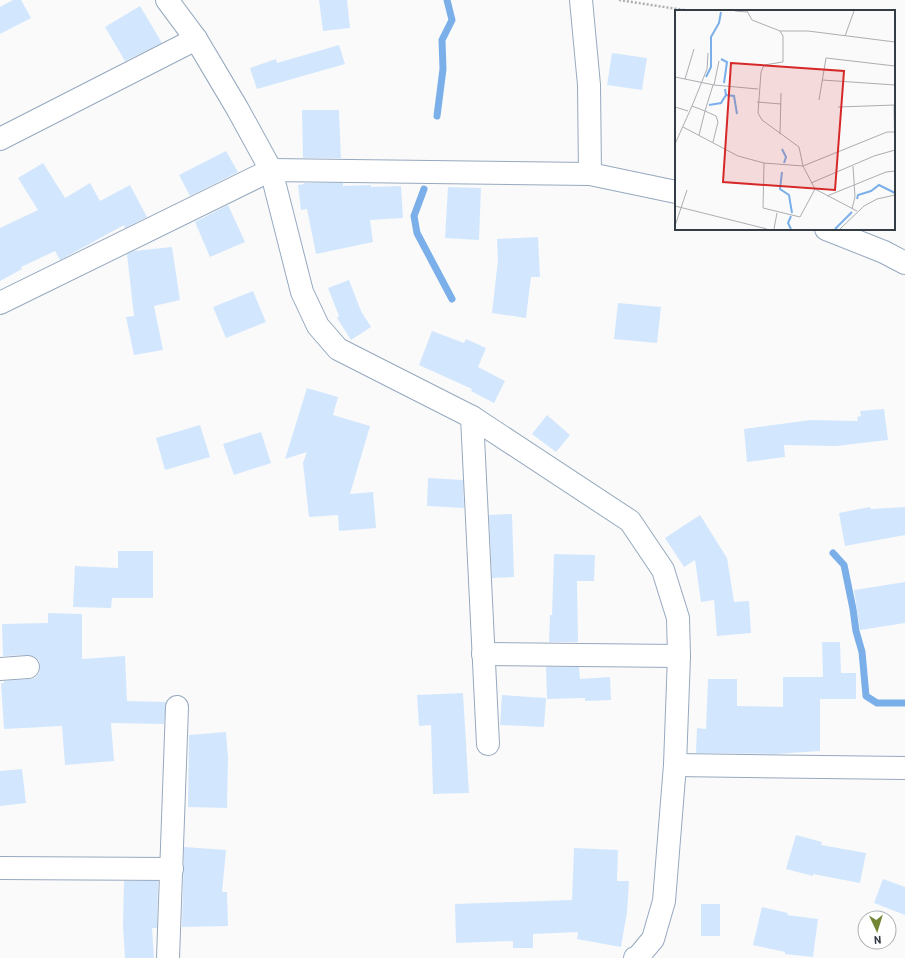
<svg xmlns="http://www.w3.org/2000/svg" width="905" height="958" viewBox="0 0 905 958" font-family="Barlow,sans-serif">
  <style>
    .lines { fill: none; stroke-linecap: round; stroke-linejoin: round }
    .stream { stroke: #7bafe9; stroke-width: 7 }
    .building { fill: #d2e7fe }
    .minor-casing { stroke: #96a9bf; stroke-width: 24 }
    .path { stroke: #acafb3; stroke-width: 2.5; stroke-dasharray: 2 2; stroke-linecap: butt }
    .minor { stroke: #fff; stroke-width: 22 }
    .inset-river { fill: none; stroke: #7bafe9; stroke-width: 2 }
    .inset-road { fill: none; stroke: #abaeb2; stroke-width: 1 }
    .view { fill: #d62828; fill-opacity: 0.15; stroke: #d62828; stroke-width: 2 }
    .inset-edge { fill: none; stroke: #343c46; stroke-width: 2 }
  </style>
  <rect width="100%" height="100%" fill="#fafafa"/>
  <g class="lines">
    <g class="stream">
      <polyline points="437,116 443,69 442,40 452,20 447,0"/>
      <polyline points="424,189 414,216 417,233 452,299"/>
      <polyline points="833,553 844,565 853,609 856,631 862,652 866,696 877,703 905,703"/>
    </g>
  </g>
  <g class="building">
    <polygon points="13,0 21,0 31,18 0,34 0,7"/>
    <polygon points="319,0 347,0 350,28 323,31"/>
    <polygon points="140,6 162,43 125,61 105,27"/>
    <polygon points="339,45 345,64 257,89 250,68 276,59 277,63"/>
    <polygon points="612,53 647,58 642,90 607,85"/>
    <polygon points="302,110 339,110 341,158 303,158"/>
    <polygon points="226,151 238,172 190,196 179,175"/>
    <polygon points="43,163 65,198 90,183 100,201 130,185 147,217 125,228 124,225 60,260 55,251 21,267 22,269 0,281 0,228 38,210 18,178"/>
    <polygon points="304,183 343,183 343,186 371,185 371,187 401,186 403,218 370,220 373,242 316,254 307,209 301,210 298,185 304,184"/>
    <polygon points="448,187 481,188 479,240 445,238"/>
    <polygon points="228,205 245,242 210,257 195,222"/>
    <polygon points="538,237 540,277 531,277 526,318 492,313 498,260 497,239"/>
    <polygon points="172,247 180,300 154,306 163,350 134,355 126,317 134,316 127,254 134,251"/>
    <polygon points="349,280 361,311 371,327 351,340 337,318 339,316 328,288"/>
    <polygon points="253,291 266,322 226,338 213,307"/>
    <polygon points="618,303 661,307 657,343 614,339"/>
    <polygon points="432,331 464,343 466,339 486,348 478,367 505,381 494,403 471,391 472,389 419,365"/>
    <polygon points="307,388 338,397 333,415 370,426 350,494 373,492 376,528 339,531 338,515 309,517 303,463 307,452 285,459"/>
    <polygon points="884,409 888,440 836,446 784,445 785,457 747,462 744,429 811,420 858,421 857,417 861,416 860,411"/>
    <polygon points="547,415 570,435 556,452 532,434"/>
    <polygon points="200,425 210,457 165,470 156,438"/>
    <polygon points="261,432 271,463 234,475 223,444"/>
    <polygon points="428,478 463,480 464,508 427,506"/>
    <polygon points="870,507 871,509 905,507 905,535 845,546 839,513"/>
    <polygon points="512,514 514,577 492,578 489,515"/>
    <polygon points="700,515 727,558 734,602 749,601 751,633 717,636 714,600 701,602 695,560 684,567 665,538"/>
    <polygon points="118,551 153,551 153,598 112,598 111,608 73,607 75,566 118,568"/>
    <polygon points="554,554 595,555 594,581 577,581 578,642 549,642 550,615 552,615"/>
    <polygon points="905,582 905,623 860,630 854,590"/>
    <polygon points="48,613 82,614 82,659 125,656 127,701 166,702 164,724 111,723 114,761 65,765 62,726 4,729 1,683 4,683 4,681 29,679 35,678 39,673 40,666 39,660 33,656 27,655 3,656 2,624 48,623"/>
    <polygon points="822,642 840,642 841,673 856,673 856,699 820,699 820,751 774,754 696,753 697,728 706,729 708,679 737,679 737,706 783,707 783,677 823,677"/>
    <polygon points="546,667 579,667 580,679 610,677 611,700 585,701 585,698 547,699"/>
    <polygon points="463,693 469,793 433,794 431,725 419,726 417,695"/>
    <polygon points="502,695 546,698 544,727 500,725"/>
    <polygon points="226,732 228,759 227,808 188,807 189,735"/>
    <polygon points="22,769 26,803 0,806 0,771"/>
    <polygon points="796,835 822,842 821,845 866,853 860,883 813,874 813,876 786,869"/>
    <polygon points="184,847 226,850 222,892 227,892 228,926 182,927"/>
    <polygon points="574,848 618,850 617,881 629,881 627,912 621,947 577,939 578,932 533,934 533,948 513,948 513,941 456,943 455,904 572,900"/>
    <polygon points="883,879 905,887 905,915 874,903"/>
    <polygon points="124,881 158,881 157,928 152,928 154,958 125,958 123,926"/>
    <rect x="701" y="904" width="19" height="32"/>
    <polygon points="762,907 788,913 787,915 818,919 813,957 785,954 785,952 753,945"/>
  </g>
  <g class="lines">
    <defs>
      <g id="minor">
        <polyline points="167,0 196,39 237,108 271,170 302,292 318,326 338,349 472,417 630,521 663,570 678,618 679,656 675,765 664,901 653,939 638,957 635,958"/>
        <polyline points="581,0 589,85 590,174"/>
        <polyline points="0,139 196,39"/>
        <polyline points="826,229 884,252 905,263"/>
        <polyline points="0,303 271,170 590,174 676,192"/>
        <polyline points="472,417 488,744"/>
        <polyline points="483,654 679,656"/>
        <polyline points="0,669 28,667"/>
        <polyline points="675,765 905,768"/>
        <polyline points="0,868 172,869"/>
        <polyline points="168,958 177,707"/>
      </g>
    </defs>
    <use href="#minor" class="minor-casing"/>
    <polyline class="path" points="619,0 690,11"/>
    <use href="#minor" class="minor"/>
  </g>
  <g transform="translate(675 10)">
    <rect width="220" height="220" fill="#fafafa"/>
    <path class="inset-river" d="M46 49 52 52 49 73M31 67 36 57V27L44 13 46 2M50 79 51 85 59 86 62 104M34 95 46 93 51 85M107 139 111 147 109 153M107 162 105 179 114 185 117 203M182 189 183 185 196 181 204 175 220 183M116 219 113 213 116 206M160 219 177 202"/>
    <path class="inset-road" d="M60 1 72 2M72 1 77 10 105 21 108 26V52L89 55 86 62 83 103 87 110 124 137 128 156 140 179 182 201M105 21H133L220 32M170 26 179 1M0 67 39 75 83 79M10 69 19 39M147 70 220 75M38 75 30 101 41 106 43 112 38 132M39 75 44 51M144 90 151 48 220 56M82 92 106 94M219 95 220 154M17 96 32 59 33 43M0 97 13 101M163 97 220 95M8 117 63 146 89 153 128 156 212 122H219M105 124 106 83M0 134 17 96 30 101 24 125M89 153 88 198 125 207 140 179M136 173 199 146 220 140M152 186 211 162 220 161M0 196 92 219M177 199 180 187 178 156M0 216 12 180M99 219 102 203M165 219 189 196 202 189 220 185"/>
    <path class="view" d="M56 53 169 61 160 180 48 172Z"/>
    <rect width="220" height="220" class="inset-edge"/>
  </g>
  <g transform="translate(877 930) rotate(176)"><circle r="19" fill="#ffffff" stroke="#aeb1b5"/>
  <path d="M0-3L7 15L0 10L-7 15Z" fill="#718535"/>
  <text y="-6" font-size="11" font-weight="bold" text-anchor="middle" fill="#343c46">N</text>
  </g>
</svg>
